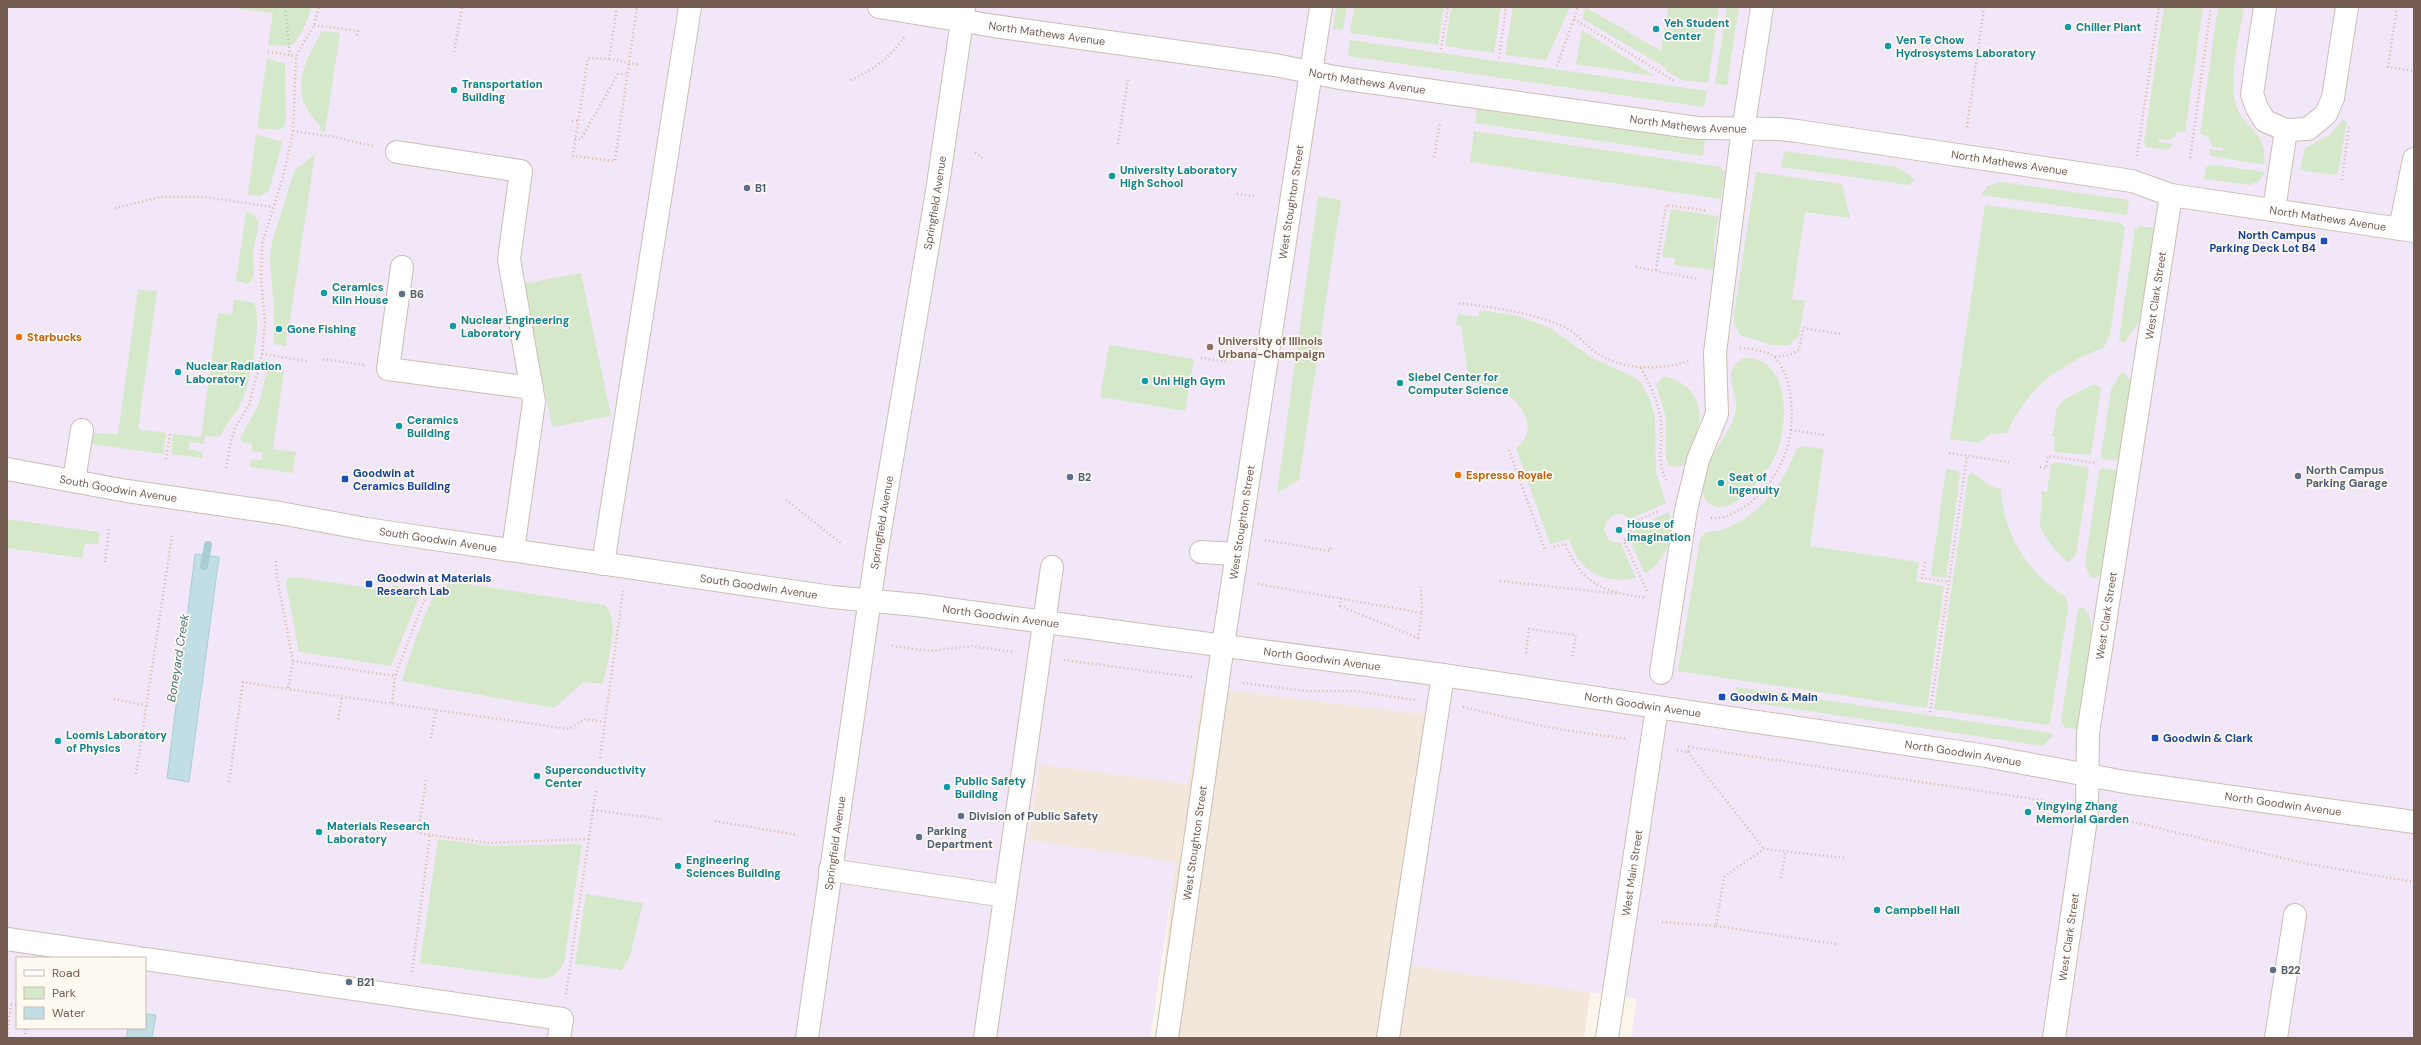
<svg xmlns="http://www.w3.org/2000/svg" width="2421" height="1045" viewBox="0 0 2421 1045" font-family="'DM Sans',sans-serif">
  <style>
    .residential { fill: #f2e7da }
    .education { fill: #f2e7f8; fill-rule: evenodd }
    .green { fill: #d6e8ca }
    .water { fill: #c1dee4; stroke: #a8cdd4 }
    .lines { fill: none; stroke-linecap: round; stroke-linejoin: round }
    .stream { stroke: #a8cdd4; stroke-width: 8 }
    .minor-casing { stroke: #cdbdb1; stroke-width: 24 }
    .path { stroke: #d3b9a8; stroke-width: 2.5; stroke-dasharray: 1 3; stroke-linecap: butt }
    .minor { stroke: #fff; stroke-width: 22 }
    .culture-dot { fill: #0f9aa8; stroke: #fef9f1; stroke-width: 1.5 }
    .service-dot { fill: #5c6f8a; stroke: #fef9f1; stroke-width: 1.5 }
    .transit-dot { fill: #1a4fb4; stroke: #fef9f1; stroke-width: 1.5 }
    .food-dot { fill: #e8710a; stroke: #fef9f1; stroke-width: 1.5 }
    .education-dot { fill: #8d6e63; stroke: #fef9f1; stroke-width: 1.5 }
    .labels { text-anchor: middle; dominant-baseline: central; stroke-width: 3.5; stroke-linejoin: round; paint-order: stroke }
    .culture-label { font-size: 11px; font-weight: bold; fill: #0d838f; stroke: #fef9f1; text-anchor: start }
    .street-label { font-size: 11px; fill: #745d50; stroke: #fef9f1 }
    .service-label { font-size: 11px; font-weight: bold; fill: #4e5e75; stroke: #fef9f1; text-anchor: start }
    .transit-label { font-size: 11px; font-weight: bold; fill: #164399; stroke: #fef9f1; text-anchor: start }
    .food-label { font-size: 11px; font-weight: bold; fill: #c56008; stroke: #fef9f1; text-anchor: start }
    .education-label { font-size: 11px; font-weight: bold; fill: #785e54; stroke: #fef9f1; text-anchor: start }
    .water-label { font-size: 12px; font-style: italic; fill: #47757f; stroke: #fef9f1 }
  </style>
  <rect width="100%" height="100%" fill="#fbf5eb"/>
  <polygon class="residential" points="1203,687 1429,715 1394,963 1590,992 1584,1038 1157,1038 1175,863 1028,840 1039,764 1188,784"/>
  <path class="education" d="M7 7H2414V1038H1631L1637 999 1394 963 1429 715 1203 687 1188 784 1039 764 1028 840 1176 862 1150 1038H7ZM17 958H145V1028H17Z"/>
  <g class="green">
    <polygon points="240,7 312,7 303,30 294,44 290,46 268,45 273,13 240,9"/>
    <polygon points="1336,7 1347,7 1343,30 1333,29"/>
    <polygon points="1354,7 1444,7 1438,45 1350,33"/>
    <polygon points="1451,7 1501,7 1494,53 1445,46"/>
    <polygon points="1513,7 1570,7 1546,60 1505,55"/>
    <polygon points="1585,7 1661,51 1668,7 1719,7 1708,83 1682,80 1665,70 1666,68 1583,19"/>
    <polygon points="1727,7 1739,7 1727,85 1715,84"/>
    <polygon points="2164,7 2203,7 2185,132 2178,132 2170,140 2159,139 2159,142 2173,144 2168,150 2146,147 2144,143"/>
    <path d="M2218 7H2244C2240 32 2229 78 2235 101 2242 131 2268 128 2264 165L2211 156 2209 149 2223 151V148L2213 147 2208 137 2200 134Z"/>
    <polygon points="1582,30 1655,76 1576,64"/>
    <path d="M322 31 340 33 325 132 320 131 321 127C288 94 302 66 322 31Z"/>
    <polygon points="1350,40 1707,91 1704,107 1354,57 1348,55"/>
    <polygon points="267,58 285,64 286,123 280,130 257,128"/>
    <polygon points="1477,107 1705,139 1703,156 1475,123"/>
    <polygon points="2343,120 2347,122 2338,173 2334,175 2300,170 2305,148 2329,135"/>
    <polygon points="1474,131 1722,167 1722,170 1725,171 1721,199 1470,162"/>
    <polygon points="256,135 281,141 282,144 269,191 260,196 248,195"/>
    <polygon points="1784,151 1897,167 1915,179 1909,185 1781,167"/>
    <polygon points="315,154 286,346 274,344 274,311 270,257 272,242 293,175 296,169"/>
    <polygon points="2212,165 2215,165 2265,172 2259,181 2250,185 2204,179 2206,167"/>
    <polygon points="1756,172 1842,184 1850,218 1805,212 1792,299 1805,301 1799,336 1789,345 1771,345 1740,335 1734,323 1734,313"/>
    <polygon points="2001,182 2129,200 2127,215 1981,195 1988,186"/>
    <polygon points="1318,196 1341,200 1299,480 1277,493"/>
    <path d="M1985 205 2121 223 2125 227 2110 335 2104 347C2056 368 2029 385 2007 433L1991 434 1978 443 1950 439Z"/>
    <polygon points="1671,209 1718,216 1714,244 1714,270 1674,265 1675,258 1662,257"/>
    <polygon points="246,212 254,215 259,222 253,254 254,277 248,284 236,281"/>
    <polygon points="2140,226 2155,228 2142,314 2137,325 2124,343 2119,340 2135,229"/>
    <polygon points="581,273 611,416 552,427 523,284"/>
    <polygon points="138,290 157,291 138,429 166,433 163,454 90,444 93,433 118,434"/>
    <path d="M234 299 254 303C263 320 250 383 242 401 237 413 227 422 221 435L216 437 205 436 204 444 190 442 189 449 203 452 202 458 171 454 173 434 201 437 218 313 232 315Z"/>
    <path d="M1480 310 1519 316 1550 328 1592 358 1636 378 1641 383 1649 397 1655 417 1656 472 1666 503 1630 519C1618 508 1606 517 1604 530L1609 540 1621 544 1636 578C1604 585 1578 571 1569 539L1550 544 1516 448C1519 445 1523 442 1525 438 1536 418 1512 393 1494 387 1486 384 1477 383 1469 382L1461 325H1456L1458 314 1478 317Z"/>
    <polygon points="1109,345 1194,359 1185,411 1100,397"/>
    <path d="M1744 358C1790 357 1789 421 1777 452 1769 471 1730 526 1706 501 1688 469 1735 437 1736 407 1736 387 1720 371 1744 358Z"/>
    <polygon points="270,368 284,370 273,449 296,452 293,473 250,467 251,459 262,460 263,453 252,451 252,444 243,442 240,438 259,404 267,371"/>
    <polygon points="2122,371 2131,381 2120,461 2102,459 2101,455 2111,390"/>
    <path d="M1665 376C1702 387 1705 414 1693 445 1690 452 1689 461 1683 465 1678 468 1673 467 1668 464L1666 458V418L1656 384Z"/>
    <path d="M2095 384 2101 388 2091 455 2054 452 2055 437 2051 436C2057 426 2054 421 2056 411 2060 398 2084 390 2095 384Z"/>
    <path d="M1802 446 1824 449 1810 546 1919 562 1916 581 1944 586 1927 708 1678 671 1700 539 1706 532C1711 531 1717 532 1721 530 1758 518 1784 484 1796 449Z"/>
    <path d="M2055 462 2087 467 2089 470 2076 555 2068 562C2059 555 2040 534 2040 523 2040 512 2043 503 2041 491L2047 492 2051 464Z"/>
    <path d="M2103 468 2119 471 2104 571C2100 576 2096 579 2090 577L2085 564 2099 471Z"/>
    <polygon points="1946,469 1958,471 1960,476 1946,578 1931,576"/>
    <path d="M1971 473C1979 474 1984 486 2001 489 2003 535 2028 573 2066 597L2068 608 2050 723 2048 725 1934 709 1968 477Z"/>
    <path d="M1669 512C1674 538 1667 559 1645 574L1630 540 1634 534V528Z"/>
    <polygon points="7,519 98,532 100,534 98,545 85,543 82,558 7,548"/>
    <polygon points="296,577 389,591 393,585 417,589 419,597 391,666 299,652 286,583 288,578"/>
    <path d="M455 582 605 605C621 621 607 663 603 684L584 682 554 708 402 681C408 662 427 601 439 589 444 584 449 583 455 582Z"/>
    <polygon points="2083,607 2089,615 2093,636 2079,730 2064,727 2061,721 2078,609"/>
    <polygon points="1736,687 2051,733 2053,736 2043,746 1734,700"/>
    <path d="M438 839 490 846 582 844 564 963C558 972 554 977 542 979L420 963Z"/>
    <polygon points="586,894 643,903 630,956 622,970 575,964"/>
  </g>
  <g class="water">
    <polygon points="195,554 219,557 189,782 167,778"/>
    <polygon points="145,1014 156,1015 152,1038 126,1038 128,1028 145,1028"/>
  </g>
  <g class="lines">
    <polyline class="stream" points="204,566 208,545"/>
    <defs>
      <g id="minor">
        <path id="s1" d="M879 7 994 26 1275 65 1340 78 1698 128 1779 129 1797 131 2132 181 2171 195 2414 231"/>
        <polyline points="2265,7 2252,94 2257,108 2265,121 2286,130 2308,129 2326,114 2333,98 2347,7"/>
        <polyline points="397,152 521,171 509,259 534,402 513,550"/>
        <polyline points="2274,210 2286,130"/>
        <polyline points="2400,229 2414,159"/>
        <polyline points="402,267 388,369 532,388"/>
        <path id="s2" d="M7 469 127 491 280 513 366 529 832 597 917 605 1443 675 1986 756 2125 782 2414 822"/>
        <polyline points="74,481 82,430"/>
        <polyline points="1201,552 1237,554"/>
        <polyline points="603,564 690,7"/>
        <polyline points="1661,673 1686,510 1698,460 1717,414 1715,353 1741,144 1762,7"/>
        <polyline points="830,870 1005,896"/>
        <polyline points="7,939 138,958"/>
        <polyline points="145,959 562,1019 559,1038"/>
        <path id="s3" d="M807 1038 877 549 937 191 964 7"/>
        <polyline points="985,1038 1052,567"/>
        <path id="s4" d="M1167 1038 1223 645 1321 7"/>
        <polyline points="1388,1038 1443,675"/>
        <path id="s5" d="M1607 1038 1657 708"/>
        <path id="s6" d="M2054 1038 2087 812 2088 733 2171 195"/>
        <polyline points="2276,1038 2295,915"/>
      </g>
    </defs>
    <use href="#minor" class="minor-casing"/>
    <g class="path">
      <polyline points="285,7 290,55"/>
      <polyline points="617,7 609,59 588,58 573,156 615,161 637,7"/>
      <polyline points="2397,7 2388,67 2414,71"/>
      <polyline points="1574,19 1676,82"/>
      <polyline points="314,25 358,31 357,36"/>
      <polyline points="1441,49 1448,7"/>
      <polyline points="268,52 296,56"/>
      <polyline points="454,52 462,7"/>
      <polyline points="1499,58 1506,7"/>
      <polyline points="609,59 640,65"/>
      <polyline points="1557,66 1578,7"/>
      <path d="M851 80C873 70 891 57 905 36"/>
      <polyline points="572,121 578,121"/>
      <polyline points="1967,127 1984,7"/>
      <polyline points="293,131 334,137 373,146"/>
      <polyline points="575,139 581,139 618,74 628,74"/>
      <polyline points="1118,144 1128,78"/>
      <polyline points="975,153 984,159"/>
      <polyline points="2137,156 2159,7"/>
      <polyline points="1434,157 1440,123"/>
      <polyline points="2190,158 2211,7"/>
      <polyline points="2342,180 2349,127"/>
      <polyline points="1237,194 1254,196"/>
      <polyline points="115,208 161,197 205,197 272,207"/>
      <polyline points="1636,267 1699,279"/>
      <polyline points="1656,270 1666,205 1707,211"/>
      <path d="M1459 303C1495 308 1531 312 1565 327 1577 333 1587 347 1598 354 1627 371 1659 370 1689 361"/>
      <polyline points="262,354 307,361"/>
      <polyline points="1775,357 1789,355 1799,350 1803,328 1841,334"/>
      <polyline points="1201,358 1229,362"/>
      <polyline points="323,359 364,365"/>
      <path d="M1641 368C1650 385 1659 402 1661 422 1663 443 1656 461 1666 480"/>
      <polyline points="1791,430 1826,435"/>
      <polyline points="1509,450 1545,550"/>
      <polyline points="1949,453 2009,462"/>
      <polyline points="166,459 170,433"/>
      <polyline points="2040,467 2046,468 2048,456 2095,463"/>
      <polyline points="226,468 231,441 235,428 249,405 262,354 265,322 261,279 262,244 283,177 293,131 296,56 314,25 319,7"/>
      <polyline points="786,500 842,544"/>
      <path d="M1711 518C1720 519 1729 516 1737 511 1761 499 1781 471 1788 445 1794 422 1794 376 1775 358 1769 351 1749 348 1740 348"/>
      <polyline points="1265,540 1330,551 1331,546"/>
      <path d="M1554 547 1565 544C1582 585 1605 592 1647 598"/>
      <polyline points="276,561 277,577 293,661 288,689 569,729 585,719 604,722"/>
      <polyline points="105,562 109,529"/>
      <polyline points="1925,562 1922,578 1949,582"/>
      <polyline points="1500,581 1619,594"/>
      <polyline points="1258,584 1422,613 1421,587"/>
      <polyline points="1647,591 1624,541 1631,535 1631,523 1659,511"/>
      <polyline points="1341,598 1340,606 1418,638 1422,613"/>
      <polyline points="892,646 930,651 972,646 1014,652"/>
      <polyline points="1526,653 1529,629 1576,635 1572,659"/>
      <polyline points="1064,660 1192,677"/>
      <polyline points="293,661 395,676"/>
      <polyline points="1243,683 1305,691 1355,691 1415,700"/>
      <polyline points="114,699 147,706"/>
      <polyline points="392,703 395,676 432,580"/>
      <polyline points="1463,707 1551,728 1627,739"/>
      <polyline points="1930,712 1967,456"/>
      <polyline points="338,719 342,696"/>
      <polyline points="431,738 436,710"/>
      <polyline points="1677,750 1688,752 1689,747 2040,800 2063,806"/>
      <polyline points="1688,752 1764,849"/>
      <polyline points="600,758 623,591"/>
      <polyline points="136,774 172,536"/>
      <polyline points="426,780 418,833 489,843 589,839"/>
      <polyline points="229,782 243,682 288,689"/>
      <polyline points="593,810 661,819"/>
      <polyline points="2113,817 2303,863 2414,882"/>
      <polyline points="715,821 798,835"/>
      <polyline points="1781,878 1786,851"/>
      <polyline points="1662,922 1716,926 1724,877 1764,849 1847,858"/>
      <polyline points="1716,926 1836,944"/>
      <polyline points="412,972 430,835"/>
      <polyline points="566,994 596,790"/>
      <polyline points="7,1004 17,1005"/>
      <polyline points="7,1037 11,1005"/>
      <polyline points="25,1038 26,1028"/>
    </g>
    <use href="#minor" class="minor"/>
  </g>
  <g class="culture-dot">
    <circle cx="2068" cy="27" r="4"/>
    <circle cx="1656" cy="29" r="4"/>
    <circle cx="1888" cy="46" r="4"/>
    <circle cx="454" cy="90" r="4"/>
    <circle cx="1112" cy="176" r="4"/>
    <circle cx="324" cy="293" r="4"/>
    <circle cx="453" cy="326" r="4"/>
    <circle cx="279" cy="329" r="4"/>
    <circle cx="178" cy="372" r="4"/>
    <circle cx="1145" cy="381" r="4"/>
    <circle cx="1400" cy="383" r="4"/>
    <circle cx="399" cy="426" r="4"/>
    <circle cx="1721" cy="483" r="4"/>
    <circle cx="1619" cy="530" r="4"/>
    <circle cx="58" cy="741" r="4"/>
    <circle cx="537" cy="776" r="4"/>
    <circle cx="947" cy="787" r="4"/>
    <circle cx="2028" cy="812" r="4"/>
    <circle cx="319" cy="832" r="4"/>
    <circle cx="678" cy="866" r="4"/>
    <circle cx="1877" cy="910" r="4"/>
  </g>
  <g class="service-dot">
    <circle cx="747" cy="188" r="4"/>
    <circle cx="402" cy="294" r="4"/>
    <circle cx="2298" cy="476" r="4"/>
    <circle cx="1070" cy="477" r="4"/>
    <circle cx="961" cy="816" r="4"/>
    <circle cx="919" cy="837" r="4"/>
    <circle cx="2273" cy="970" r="4"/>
    <circle cx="349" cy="982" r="4"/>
  </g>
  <g class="transit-dot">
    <rect x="2320" y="237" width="8" height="8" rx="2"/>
    <rect x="341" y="475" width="8" height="8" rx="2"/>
    <rect x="365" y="580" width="8" height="8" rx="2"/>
    <rect x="1718" y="693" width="8" height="8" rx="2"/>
    <rect x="2151" y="734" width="8" height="8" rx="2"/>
  </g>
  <g class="food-dot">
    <circle cx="19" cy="337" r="4"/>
    <circle cx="1458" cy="475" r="4"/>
  </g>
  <circle class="education-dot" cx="1210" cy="347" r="4"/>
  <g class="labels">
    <g class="culture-label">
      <text x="1664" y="23">Yeh Student<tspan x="1664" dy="13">Center</tspan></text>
      <text x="2076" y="27">Chiller Plant</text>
      <text x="1896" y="40">Ven Te Chow<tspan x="1896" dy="13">Hydrosystems Laboratory</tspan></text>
      <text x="462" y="84">Transportation<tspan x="462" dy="13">Building</tspan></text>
      <text x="1120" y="170">University Laboratory<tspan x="1120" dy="13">High School</tspan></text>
      <text x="332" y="287">Ceramics<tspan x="332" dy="13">Kiln House</tspan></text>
      <text x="461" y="320">Nuclear Engineering<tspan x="461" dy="13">Laboratory</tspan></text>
      <text x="287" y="329">Gone Fishing</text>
      <text x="186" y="366">Nuclear Radiation<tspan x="186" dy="13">Laboratory</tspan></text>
      <text x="1408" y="377">Siebel Center for<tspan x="1408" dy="13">Computer Science</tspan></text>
      <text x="1153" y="381">Uni High Gym</text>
      <text x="407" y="420">Ceramics<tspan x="407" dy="13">Building</tspan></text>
      <text x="1729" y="477">Seat of<tspan x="1729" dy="13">Ingenuity</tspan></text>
      <text x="1627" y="524">House of<tspan x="1627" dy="13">Imagination</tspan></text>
      <text x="66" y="735">Loomis Laboratory<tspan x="66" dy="13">of Physics</tspan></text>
      <text x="545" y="770">Superconductivity<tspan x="545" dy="13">Center</tspan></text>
      <text x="955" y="781">Public Safety<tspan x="955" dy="13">Building</tspan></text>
      <text x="2036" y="806">Yingying Zhang<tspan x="2036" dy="13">Memorial Garden</tspan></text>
      <text x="327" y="826">Materials Research<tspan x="327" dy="13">Laboratory</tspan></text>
      <text x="686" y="860">Engineering<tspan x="686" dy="13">Sciences Building</tspan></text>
      <text x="1885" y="910">Campbell Hall</text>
    </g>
    <g class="street-label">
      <text stroke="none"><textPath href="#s1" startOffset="170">North Mathews Avenue</textPath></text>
      <text stroke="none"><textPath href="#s1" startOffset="494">North Mathews Avenue</textPath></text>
      <text stroke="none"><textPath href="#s1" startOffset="818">North Mathews Avenue</textPath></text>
      <text stroke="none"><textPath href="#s1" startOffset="1142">North Mathews Avenue</textPath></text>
      <text stroke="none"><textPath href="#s3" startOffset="845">Springfield Avenue</textPath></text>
      <text stroke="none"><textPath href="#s4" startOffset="845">West Stoughton Street</textPath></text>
      <text stroke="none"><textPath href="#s1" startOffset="1466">North Mathews Avenue</textPath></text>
      <text stroke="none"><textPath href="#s6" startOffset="750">West Clark Street</textPath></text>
      <text stroke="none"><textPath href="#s2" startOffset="113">South Goodwin Avenue</textPath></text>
      <text stroke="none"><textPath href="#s3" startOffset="521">Springfield Avenue</textPath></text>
      <text stroke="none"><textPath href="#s4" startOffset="521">West Stoughton Street</textPath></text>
      <text stroke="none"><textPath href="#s2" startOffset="437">South Goodwin Avenue</textPath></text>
      <text stroke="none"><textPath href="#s2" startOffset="761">South Goodwin Avenue</textPath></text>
      <text stroke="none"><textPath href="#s2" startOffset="1005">North Goodwin Avenue</textPath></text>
      <text stroke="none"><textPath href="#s6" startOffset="426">West Clark Street</textPath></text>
      <text stroke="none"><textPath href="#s2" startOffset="1329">North Goodwin Avenue</textPath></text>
      <text stroke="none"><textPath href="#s2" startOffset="1653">North Goodwin Avenue</textPath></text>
      <text stroke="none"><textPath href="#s2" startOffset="1977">North Goodwin Avenue</textPath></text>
      <text stroke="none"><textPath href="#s2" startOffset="2301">North Goodwin Avenue</textPath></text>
      <text stroke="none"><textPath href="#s3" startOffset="197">Springfield Avenue</textPath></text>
      <text stroke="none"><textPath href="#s4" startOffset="197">West Stoughton Street</textPath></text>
      <text stroke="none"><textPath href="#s5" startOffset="167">West Main Street</textPath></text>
      <text stroke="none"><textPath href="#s6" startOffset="102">West Clark Street</textPath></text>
    </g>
    <g class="service-label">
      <text x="755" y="188">B1</text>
      <text x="410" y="294">B6</text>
      <text x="2306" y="470">North Campus<tspan x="2306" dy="13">Parking Garage</tspan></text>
      <text x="1078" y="477">B2</text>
      <text x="969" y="816">Division of Public Safety</text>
      <text x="927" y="831">Parking<tspan x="927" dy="13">Department</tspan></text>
      <text x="2281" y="970">B22</text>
      <text x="357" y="982">B21</text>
    </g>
    <g class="transit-label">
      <text x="2316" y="235" text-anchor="end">North Campus<tspan x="2316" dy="13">Parking Deck Lot B4</tspan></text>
      <text x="353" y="473">Goodwin at<tspan x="353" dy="13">Ceramics Building</tspan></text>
      <text x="377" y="578">Goodwin at Materials<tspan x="377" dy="13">Research Lab</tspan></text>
      <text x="1730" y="697">Goodwin &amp; Main</text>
      <text x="2163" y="738">Goodwin &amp; Clark</text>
    </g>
    <g class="food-label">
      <text x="27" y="337">Starbucks</text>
      <text x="1466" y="475">Espresso Royale</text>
    </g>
    <g class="education-label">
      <text x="1218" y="341">University of Illinois<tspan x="1218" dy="13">Urbana-Champaign</tspan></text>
    </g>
    <g class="water-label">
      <text transform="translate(178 658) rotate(-81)">Boneyard Creek</text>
    </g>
  </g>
  <rect width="2421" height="1045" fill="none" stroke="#745d50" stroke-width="16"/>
  <rect x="16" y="957" width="130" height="72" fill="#fef9f1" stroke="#c7bbb1"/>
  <rect x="24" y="970" width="20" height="6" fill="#ffffff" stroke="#c7bbb1"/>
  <text x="52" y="977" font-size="12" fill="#745d50">Road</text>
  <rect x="24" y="987" width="20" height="12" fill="#d6e8ca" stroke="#c7bbb1"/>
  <text x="52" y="997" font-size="12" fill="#745d50">Park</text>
  <rect x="24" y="1007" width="20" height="12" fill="#c1dee4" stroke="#c7bbb1"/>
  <text x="52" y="1017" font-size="12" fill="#745d50">Water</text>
</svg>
